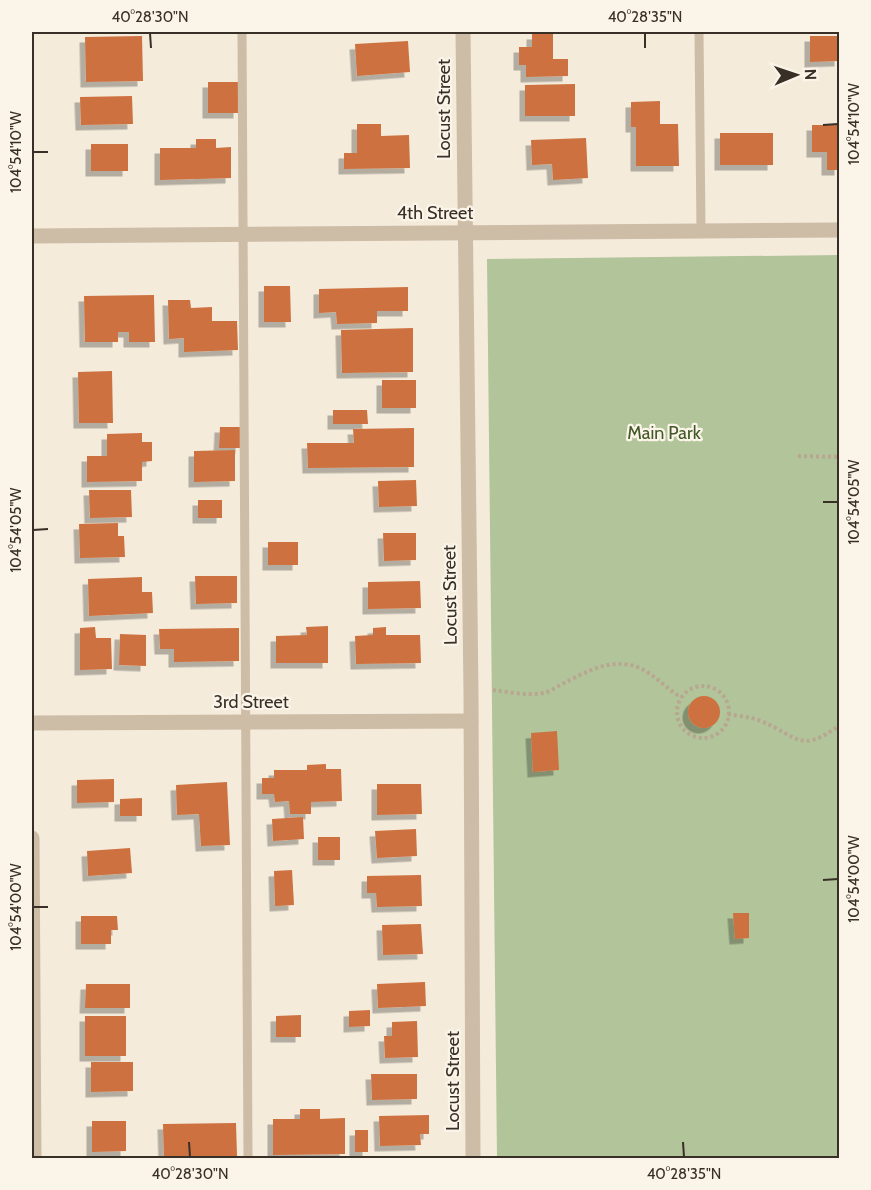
<svg xmlns="http://www.w3.org/2000/svg" width="871" height="1190" viewBox="0 0 871 1190" font-family="Cabin,sans-serif">
  <style>
    .green { fill: #b1c49a }
    .building { fill: #ce713f; filter: url(#shadow) }
    .lines { fill: none; stroke-linecap: round; stroke-linejoin: round }
    .path { stroke: #b9a690; stroke-width: 4; stroke-dasharray: 3 3; stroke-linecap: butt }
    .service { stroke: #cdbca6; stroke-width: 9 }
    .minor { stroke: #cdbca6; stroke-width: 15 }
    .ticks { fill: none; stroke: #382f27; stroke-width: 2 }
    .labels { text-anchor: middle; dominant-baseline: central; stroke-width: 4.5; stroke-linejoin: round; paint-order: stroke }
    .street-label { font-size: 18px; fill: #382f27; stroke: #fbf4e8 }
    .park-label { font-size: 18px; fill: #425829; stroke: #fbf4e8 }
    .neatline { fill: none; stroke: #382f27; stroke-width: 2 }
    .ticks-label { font-size: 15px; text-anchor: middle; fill: #382f27 }
  </style>
  <defs>
    <filter id="shadow"><feDropShadow dx="-5.5" dy="5.5" stdDeviation="0" flood-color="#0004"/></filter>
  </defs>
  <rect width="100%" height="100%" fill="#f4ebdb"/>
  <polygon class="green" points="839,255 839,1158 497,1158 487,259"/>
  <g class="building">
    <polygon points="532,34 553,34 553,59 568,59 568,76 526,77 526,65 519,65 519,47 532,47"/>
    <polygon points="142,36 143,81 86,82 85,37"/>
    <polygon points="810,36 840,36 840,61 810,62"/>
    <polygon points="408,41 410,72 357,76 355,44"/>
    <rect x="208" y="82" width="31" height="31"/>
    <polygon points="575,84 575,116 525,116 525,85"/>
    <polygon points="132,96 133,124 81,125 80,97"/>
    <polygon points="660,101 660,124 678,124 679,166 636,166 636,127 631,127 631,102"/>
    <polygon points="357,124 381,124 381,136 409,135 410,168 344,169 344,153 357,153"/>
    <polygon points="812,125 840,125 840,170 827,170 827,152 812,152"/>
    <rect x="720" y="133" width="53" height="32"/>
    <polygon points="586,138 588,178 553,180 552,164 532,165 531,140"/>
    <polygon points="196,139 216,139 216,148 231,147 231,178 160,180 160,148 196,148"/>
    <rect x="91" y="144" width="37" height="27"/>
    <polygon points="264,286 290,286 291,322 264,322"/>
    <polygon points="408,287 408,311 377,311 377,323 337,324 336,312 319,313 319,289"/>
    <polygon points="154,295 155,342 129,342 129,332 118,332 118,342 85,342 84,296"/>
    <polygon points="168,300 190,300 191,308 212,307 212,321 237,321 238,350 184,352 184,338 169,339"/>
    <polygon points="413,328 413,372 342,373 341,330"/>
    <polygon points="112,371 113,423 79,423 78,372"/>
    <rect x="382" y="380" width="34" height="28"/>
    <polygon points="333,410 367,410 368,424 333,424"/>
    <polygon points="220,427 241,427 241,448 219,448"/>
    <polygon points="414,428 414,467 308,468 307,443 354,443 353,429"/>
    <polygon points="142,433 142,442 152,442 152,461 142,462 142,481 87,482 87,456 107,456 107,434"/>
    <polygon points="235,450 235,481 194,482 194,451"/>
    <polygon points="416,480 417,506 379,507 378,481"/>
    <polygon points="89,490 131,490 132,517 90,518"/>
    <rect x="198" y="500" width="24" height="18"/>
    <polygon points="118,523 118,536 124,536 125,557 80,558 79,524"/>
    <polygon points="383,533 416,533 416,560 384,561"/>
    <rect x="268" y="542" width="30" height="23"/>
    <polygon points="195,576 237,576 237,603 196,604"/>
    <polygon points="142,577 142,592 152,592 153,613 89,616 88,579"/>
    <polygon points="420,581 421,608 368,609 368,582"/>
    <polygon points="328,626 328,663 276,663 276,636 307,635 306,627"/>
    <polygon points="95,627 96,638 111,638 112,669 80,670 80,628"/>
    <polygon points="386,627 386,635 420,635 421,663 356,664 355,636 373,635 373,628"/>
    <polygon points="239,628 239,661 174,662 174,649 160,649 159,629"/>
    <polygon points="120,634 146,635 146,666 119,665"/>
    <circle cx="704" cy="712" r="16"/>
    <polygon points="557,731 559,770 533,772 531,733"/>
    <polygon points="326,764 326,769 341,769 342,801 311,802 311,814 290,814 289,801 275,802 274,794 262,794 262,778 274,778 274,770 307,770 307,765"/>
    <polygon points="114,779 114,802 77,803 77,780"/>
    <polygon points="227,782 230,845 201,846 199,814 177,815 176,785"/>
    <polygon points="377,784 421,784 422,814 377,815"/>
    <polygon points="142,798 142,816 120,816 120,799"/>
    <polygon points="303,817 304,839 273,841 272,819"/>
    <polygon points="416,829 417,856 377,858 375,831"/>
    <rect x="318" y="837" width="22" height="23"/>
    <polygon points="130,848 132,873 88,876 87,851"/>
    <polygon points="292,870 294,905 275,906 274,871"/>
    <polygon points="421,875 422,906 377,907 376,893 367,893 367,876"/>
    <polygon points="733,913 749,913 749,938 735,939"/>
    <polygon points="81,916 117,916 118,930 111,930 111,944 81,944"/>
    <polygon points="421,924 423,954 383,955 382,925"/>
    <polygon points="425,982 426,1006 378,1008 377,984"/>
    <polygon points="86,984 130,984 130,1008 85,1008"/>
    <polygon points="370,1010 370,1026 349,1027 349,1011"/>
    <polygon points="301,1015 301,1037 276,1037 276,1016"/>
    <rect x="85" y="1016" width="41" height="40"/>
    <polygon points="417,1021 418,1057 385,1058 384,1036 392,1036 392,1022"/>
    <polygon points="91,1062 133,1062 133,1091 91,1092"/>
    <polygon points="371,1074 417,1074 417,1099 372,1100"/>
    <polygon points="300,1109 320,1109 320,1119 345,1118 345,1154 273,1155 273,1119 300,1119"/>
    <polygon points="429,1115 429,1134 420,1134 421,1145 380,1146 379,1116"/>
    <polygon points="92,1121 126,1121 126,1151 92,1152"/>
    <polygon points="236,1123 237,1156 164,1157 163,1124"/>
    <rect x="355" y="1130" width="13" height="22"/>
  </g>
  <g class="lines">
    <g class="path">
      <polyline points="798,456 840,457"/>
      <circle cx="703" cy="712" r="26"/>
      <path d="M493 690C509 692 527 696 544 693 549 692 555 688 560 685 583 674 604 660 630 665 651 669 664 688 681 697"/>
      <path d="M728 714C739 716 751 717 761 721 799 737 800 754 840 725"/>
    </g>
    <g class="service">
      <polyline points="242,32 248,1158"/>
      <polyline points="699,32 701,231"/>
    </g>
    <g class="minor">
      <polyline points="463,32 471,694 473,1158"/>
      <polyline points="32,236 840,230"/>
      <polyline points="32,723 471,721"/>
      <polyline points="32,838 34,1158"/>
    </g>
  </g>
  <path class="ticks" d="M150 33 151 48M645 33V48M823 125 838 124M33 152H48M823 502H838M33 530 48 529M823 880 838 879M33 907H48M189 1142 190 1157M683 1142 684 1157"/>
  <g class="labels">
    <g class="street-label">
      <text transform="translate(444 109) rotate(-90)">Locust Street</text>
      <text x="435" y="213">4th Street</text>
      <text transform="translate(450 595) rotate(-91)">Locust Street</text>
      <text x="251" y="702">3rd Street</text>
      <text transform="translate(453 1081) rotate(-90)">Locust Street</text>
    </g>
    <g class="park-label">
      <text x="664" y="433">Main Park</text>
    </g>
  </g>
  <rect width="871" height="1190" fill="none" stroke="#fbf4e8" stroke-width="66"/>
  <g transform="translate(796 75) rotate(88)" stroke="#fbf4e8" stroke-width="4.5" paint-order="stroke">
  <path d="M0-4.5L10 22L0 15L-10 22Z" fill="#382f27"/>
  <text y="-9" font-size="16" font-weight="bold" text-anchor="middle" fill="#382f27">N</text>
  </g>
  <rect x="33" y="33" width="805" height="1124" class="neatline"/>
  <g class="ticks-label">
    <text x="150" y="22">40°28'30"N</text>
    <text x="645" y="22">40°28'35"N</text>
    <text transform="translate(854 124) rotate(-90)" y="5">104°54'10"W</text>
    <text transform="translate(16 152) rotate(-90)" y="5">104°54'10"W</text>
    <text transform="translate(854 502) rotate(-90)" y="5">104°54'05"W</text>
    <text transform="translate(16 530) rotate(-90)" y="5">104°54'05"W</text>
    <text transform="translate(854 879) rotate(-90)" y="5">104°54'00"W</text>
    <text transform="translate(16 907) rotate(-90)" y="5">104°54'00"W</text>
    <text x="190" y="1179">40°28'30"N</text>
    <text x="684" y="1179">40°28'35"N</text>
  </g>
</svg>
